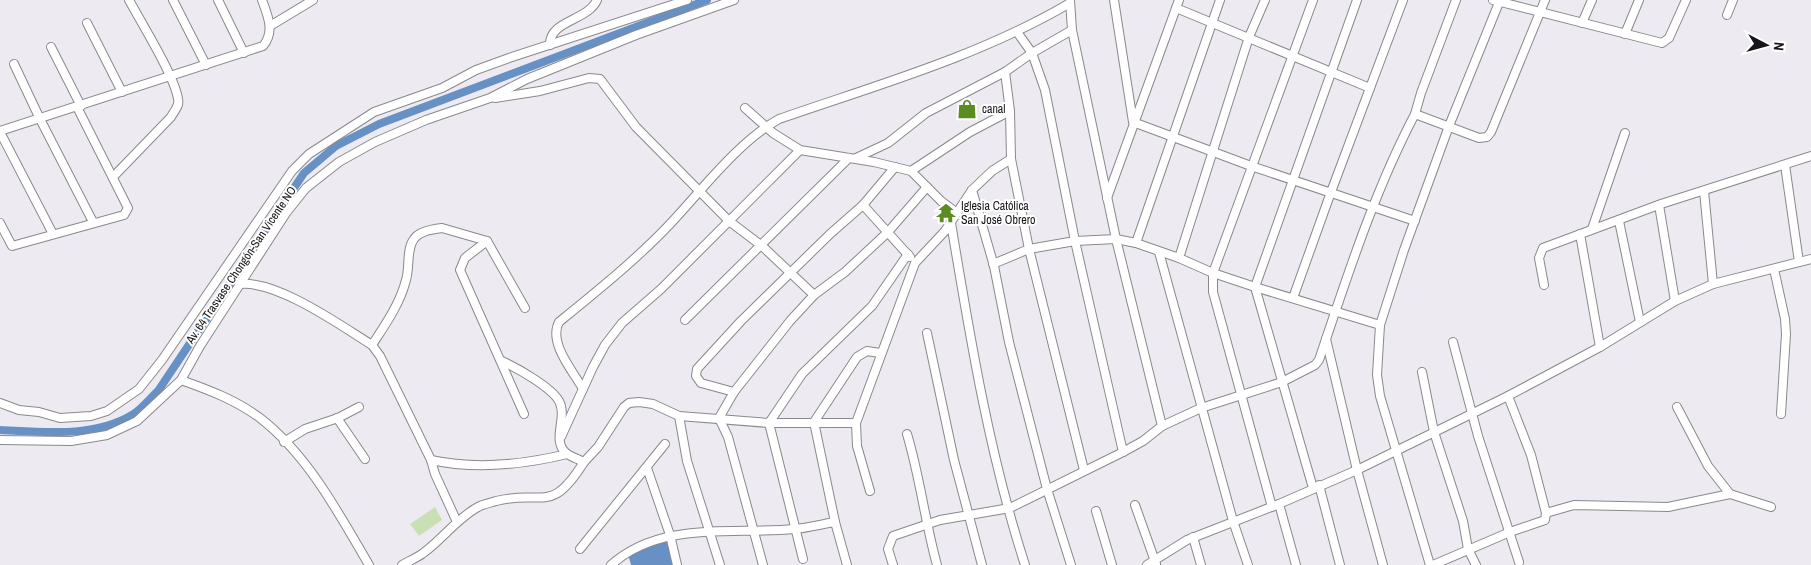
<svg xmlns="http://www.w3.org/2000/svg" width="1811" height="565" viewBox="0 0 1811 565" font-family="'Archivo Narrow',sans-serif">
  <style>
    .green { fill: #c9dfb4 }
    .water { fill: #6791c5 }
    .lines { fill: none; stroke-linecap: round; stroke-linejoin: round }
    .canal { stroke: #6791c5; stroke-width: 8 }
    .minor-casing { stroke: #8a888d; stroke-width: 10 }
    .minor { stroke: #fff; stroke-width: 8 }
    .labels { text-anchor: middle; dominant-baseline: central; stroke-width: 4; stroke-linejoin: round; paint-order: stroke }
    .poi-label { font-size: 12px; fill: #161517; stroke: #fff; text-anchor: start }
    .street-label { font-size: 12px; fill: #161517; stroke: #fff }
  </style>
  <rect width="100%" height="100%" fill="#edebf1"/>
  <polygon class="green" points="435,507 442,520 419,536 410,524"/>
  <polygon class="water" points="665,539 671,550 674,565 631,565 627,550"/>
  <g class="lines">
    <path class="canal" d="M0 430C43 432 94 438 132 415 142 409 150 398 158 391L304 173 336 146 379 124 707 0"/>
    <defs>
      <g id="minor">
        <polyline points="173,0 206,65"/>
        <polyline points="218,0 244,53"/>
        <polyline points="1114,0 1133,122 1251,166 1415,221"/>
        <polyline points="1493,0 1662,43 1669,38 1686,0"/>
        <polyline points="1070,1 1072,30 1116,239 1162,426"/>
        <polyline points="1176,8 1370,88"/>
        <polyline points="1727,15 1733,0"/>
        <polyline points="87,23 122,92"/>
        <polyline points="1582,23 1592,0"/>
        <polyline points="270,26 313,0"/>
        <polyline points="1017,32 1032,53 1045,90 1075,241 1123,452"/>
        <polyline points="1625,34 1639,0"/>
        <path d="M550 45C549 20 588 21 597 0"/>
        <polyline points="51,47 81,106"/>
        <polyline points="14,64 40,119 93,222"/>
        <polyline points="1005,72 1010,111 1011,159 1029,249 1084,470"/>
        <polyline points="495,98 540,91 589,78 600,79 636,127 729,221 762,246 814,295"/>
        <polyline points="745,108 773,133 800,150 874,162 911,171 941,201 957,213"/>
        <polyline points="1415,114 1421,93 1456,0"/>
        <path d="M0 131 263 46C275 32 268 16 262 0"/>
        <polyline points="0,132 53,234"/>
        <polyline points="856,158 888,143 926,113 1005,72 1032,53 1072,30"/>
        <polyline points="1785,165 1799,262"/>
        <polyline points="911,171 970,132 1010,111"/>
        <path d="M113 177 171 117C174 111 180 106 178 99 175 77 141 22 129 0"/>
        <polyline points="972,190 994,266 1009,342 1047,489 1071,565"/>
        <polyline points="1704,191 1713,284"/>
        <polyline points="1107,198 1179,0"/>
        <polyline points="863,205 910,257"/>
        <polyline points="1659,205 1675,301"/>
        <polyline points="1619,221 1640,322"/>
        <polyline points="0,223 12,246 124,215 128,208 77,107"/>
        <path d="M951 223C970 337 989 454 1025 565"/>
        <polyline points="1592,229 1625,133"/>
        <polyline points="1580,234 1600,347"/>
        <polyline points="487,241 465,258 460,270 524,414"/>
        <polyline points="1136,243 1220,0"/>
        <polyline points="1159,252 1233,521 1248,565"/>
        <polyline points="1179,258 1249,37 1265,0"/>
        <polyline points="993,264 1029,249 1075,241 1116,239 1136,243 1179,258 1213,273 1255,287 1357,0"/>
        <polyline points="1774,269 1785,319 1786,334 1781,414"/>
        <path d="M241 284C278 281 340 325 372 345L380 356 431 460C477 470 522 465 567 454"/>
        <polyline points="1544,285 1539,258 1543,248 1661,204 1811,156"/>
        <polyline points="1255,287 1313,488"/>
        <polyline points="1255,287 1380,325"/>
        <polyline points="1293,298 1331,192 1403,0"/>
        <polyline points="685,320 849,158"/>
        <polyline points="927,333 954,460 982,565"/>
        <polyline points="1326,339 1357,470 1383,565"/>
        <polyline points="1453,342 1478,436 1519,562"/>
        <path d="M372 345C385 325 400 304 406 280 410 268 406 249 414 239 419 231 433 229 442 228L487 241 525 308"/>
        <path d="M502 361C517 368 551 387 559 401 568 417 551 440 566 453 571 457 578 459 584 462L598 447 624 407 629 403 639 402 653 404 679 416 769 423 802 374 872 306 908 254"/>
        <polyline points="1422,372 1434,432 1463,521 1468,549 1476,565"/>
        <path d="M181 380C209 390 236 400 260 418 308 455 339 514 369 565"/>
        <path d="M583 389C573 371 548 343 559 322 596 292 637 259 670 224 702 190 738 142 779 119 877 85 980 56 1070 3"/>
        <polyline points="734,392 701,383 696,376 697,369 741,321 830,234 863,205 895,167"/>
        <polyline points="0,403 19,410 39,412 60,418 91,416 107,411 139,389 162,360 292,171 309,154 374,112 442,88 476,70 509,58 687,0"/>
        <polyline points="1677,407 1708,466 1730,494"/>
        <polyline points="679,416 687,461 720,565"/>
        <polyline points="337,418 365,459"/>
        <path d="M907 434C920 477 925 522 937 565"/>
        <polyline points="561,437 593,367 605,345 622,323 661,289 800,150"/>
        <polyline points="0,440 71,441 107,435 137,421 181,380 200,346 286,213 306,188 339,162 375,142 426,120 490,98 527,79 636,35 734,0"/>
        <polyline points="284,442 305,429 338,418 359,407"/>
        <polyline points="431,460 435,474 457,522"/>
        <polyline points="647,468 670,535 677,565"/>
        <polyline points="1319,485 1340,565"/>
        <polyline points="870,491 857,446 856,423 915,263 945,231 972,190 992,171 1011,159"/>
        <polyline points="1279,504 1296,565"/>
        <polyline points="1135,505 1156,564"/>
        <polyline points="1272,507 1213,292 1213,273 1313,0"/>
        <polyline points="1096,511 1112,565"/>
        <polyline points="1546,513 1574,505 1668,507 1730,494 1771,507"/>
        <polyline points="835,522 847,565"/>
        <polyline points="1193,537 1201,565"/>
        <polyline points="580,549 665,444"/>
        <polyline points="803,559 769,423 856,423"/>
        <path d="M402 565C409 561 416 558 422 554 442 540 456 519 478 507 483 504 490 503 496 501 544 489 550 516 584 462"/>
        <path d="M611 565C661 520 733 535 794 529 808 528 822 524 835 522L814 422 857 357 867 351 880 353"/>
        <polyline points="763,565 728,437 719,418 734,392 790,321 814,295 845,272 888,232 927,187"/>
        <path d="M893 565 888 549 893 536 940 520 1010 508 1123 452 1143 441 1162 426 1201 408 1282 382 1315 365 1319 360C1347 277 1374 192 1415 114L1479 138 1487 137 1491 132 1545 0"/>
        <polyline points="1147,565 1187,540 1279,504 1357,470 1508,396 1600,347 1675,301 1713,284 1811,259"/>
        <polyline points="1430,565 1380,396 1377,375 1380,325 1404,250 1449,126 1500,0"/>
        <polyline points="1433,565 1510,532 1545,520 1546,513 1531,455 1508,396"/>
      </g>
    </defs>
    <use href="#minor" class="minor-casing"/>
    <use href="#minor" class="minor"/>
  </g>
  <defs>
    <symbol id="shop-bare" viewBox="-9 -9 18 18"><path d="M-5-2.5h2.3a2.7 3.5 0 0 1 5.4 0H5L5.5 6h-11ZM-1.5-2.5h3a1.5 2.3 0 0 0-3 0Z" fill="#5a8c22" stroke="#fff" stroke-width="2.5" paint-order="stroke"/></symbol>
    <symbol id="temple-bare" viewBox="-9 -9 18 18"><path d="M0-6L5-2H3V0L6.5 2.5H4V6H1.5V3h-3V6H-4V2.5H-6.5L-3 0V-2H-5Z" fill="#5a8c22" stroke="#fff" stroke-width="2.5" paint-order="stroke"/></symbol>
  </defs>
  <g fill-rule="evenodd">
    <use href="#shop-bare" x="953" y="95" width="28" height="28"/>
    <use href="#temple-bare" x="932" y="199" width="28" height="28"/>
  </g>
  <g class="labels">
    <g class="poi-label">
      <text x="982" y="109">canal</text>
      <text x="961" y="206">Iglesia Católica<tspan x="961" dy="14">San José Obrero</tspan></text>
    </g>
    <g class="street-label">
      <text transform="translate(241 265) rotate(-56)">Av. 64 Trasvase Chongón-San Vicente NO</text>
    </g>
  </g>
  <g transform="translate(1766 45) rotate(96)" stroke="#ffffff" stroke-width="4" paint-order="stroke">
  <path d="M0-4L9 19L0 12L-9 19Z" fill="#161517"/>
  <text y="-8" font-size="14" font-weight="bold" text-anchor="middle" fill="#161517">N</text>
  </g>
</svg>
